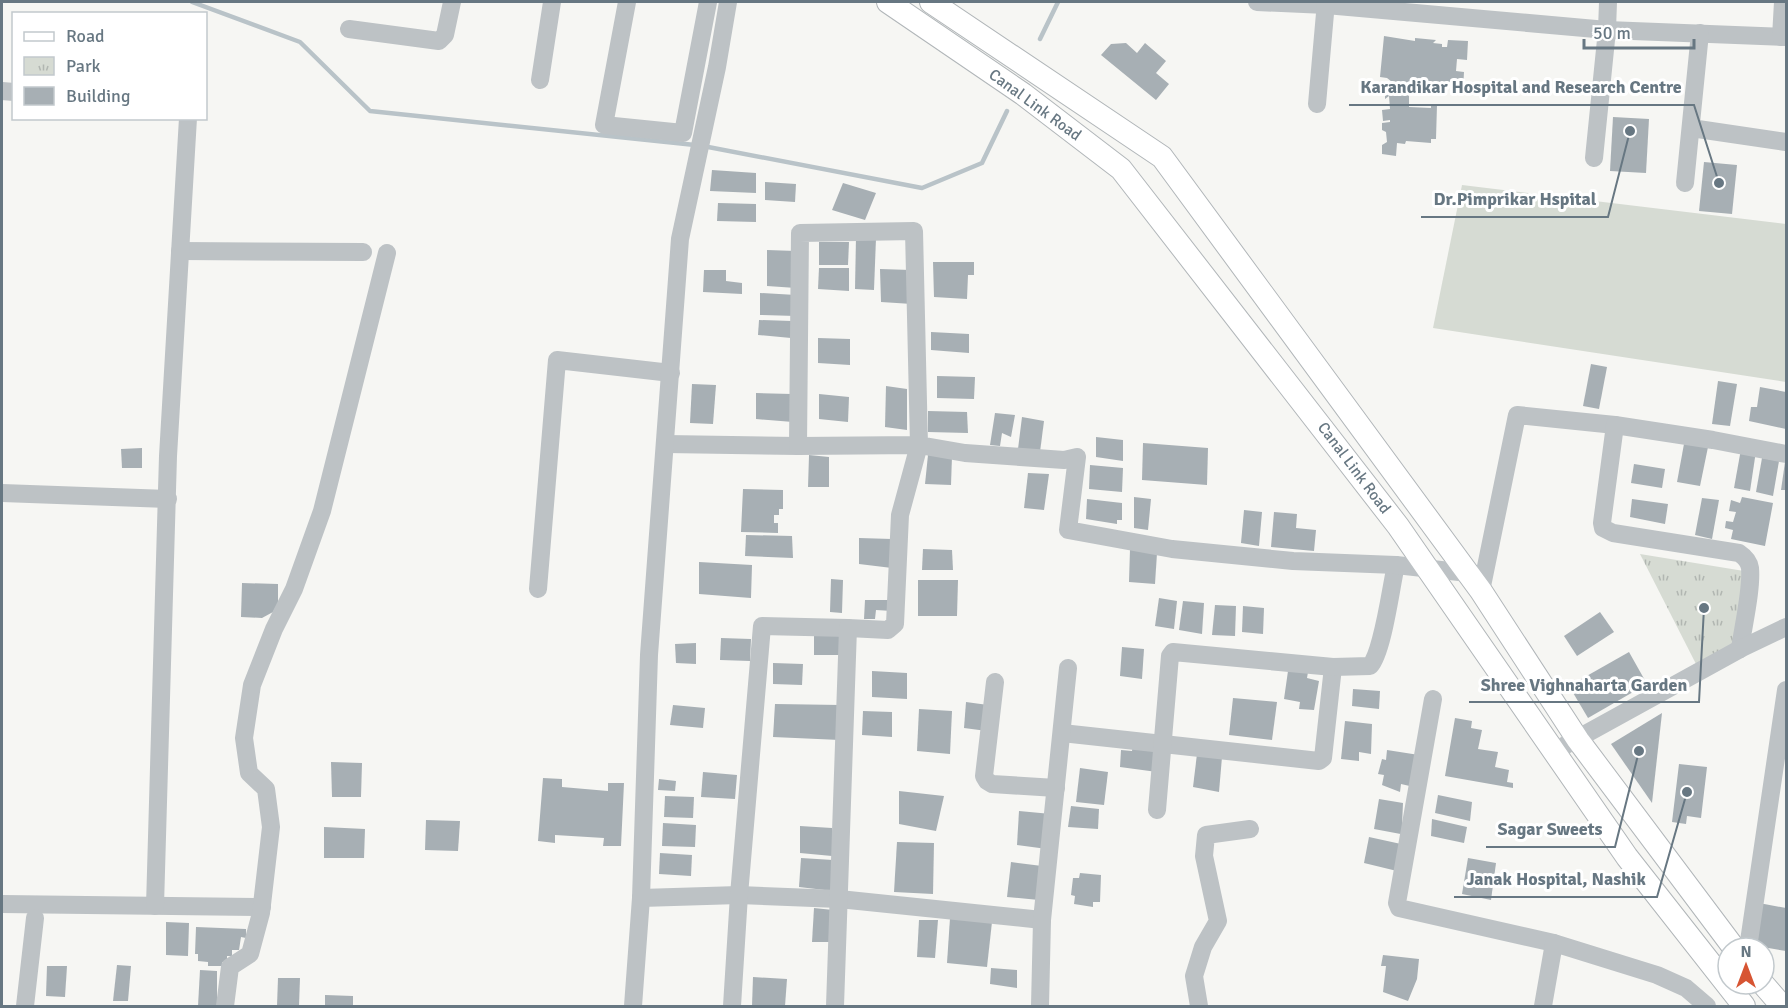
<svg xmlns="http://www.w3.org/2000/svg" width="1788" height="1008" viewBox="0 0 1788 1008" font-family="Signika,sans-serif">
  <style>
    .grass { fill: #d6dbd3 }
    .park { fill: url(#park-tufts) }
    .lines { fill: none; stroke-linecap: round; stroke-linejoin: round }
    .stream { stroke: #b9c3c8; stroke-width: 4.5 }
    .building { fill: #a7afb4 }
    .major-casing { stroke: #b1b6b9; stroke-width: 24 }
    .minor { stroke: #bdc2c5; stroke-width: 18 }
    .major { stroke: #fff; stroke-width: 22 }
    .labels { text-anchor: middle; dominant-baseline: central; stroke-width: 6; stroke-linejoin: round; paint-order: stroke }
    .street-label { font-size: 16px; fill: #677782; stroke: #fff }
    .leader { fill: none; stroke: #677782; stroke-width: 2 }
    .callout-dot { fill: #677782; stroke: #fff; stroke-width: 2 }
    .callout-label { font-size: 18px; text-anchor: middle; font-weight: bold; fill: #677782; stroke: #fff; stroke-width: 6; stroke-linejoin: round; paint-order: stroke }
  </style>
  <defs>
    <pattern id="park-tufts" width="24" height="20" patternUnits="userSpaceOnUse" patternTransform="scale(1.5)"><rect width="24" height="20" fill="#d6dbd3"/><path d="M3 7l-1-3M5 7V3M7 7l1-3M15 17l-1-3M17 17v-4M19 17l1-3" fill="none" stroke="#b1b6b1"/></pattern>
  </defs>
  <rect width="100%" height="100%" fill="#f6f6f3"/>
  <polygon class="grass" points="1462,185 1786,224 1786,382 1433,328"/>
  <polygon class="park" points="1640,554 1744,571 1737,645 1696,664"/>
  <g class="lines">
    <g class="stream">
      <polyline points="192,2 300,42 370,111 695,145"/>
      <polyline points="1040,39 1058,2"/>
      <polyline points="703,146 922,188 982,163 1007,111"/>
    </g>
  </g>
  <g class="building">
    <polygon points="1384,36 1415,41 1415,38 1436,40 1433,43 1442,44 1442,47 1447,47 1448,40 1468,41 1467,60 1457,59 1456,71 1464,72 1463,90 1443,85 1409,85 1409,107 1431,108 1431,105 1437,105 1436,139 1431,139 1431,143 1406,141 1405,144 1397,143 1396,156 1382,154 1382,145 1387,142 1386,132 1382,130 1382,123 1390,122 1390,120 1383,121 1382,110 1390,109 1389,96 1385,99 1385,91 1396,91 1396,85 1387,78 1380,77"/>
    <polygon points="1126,43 1137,53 1145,43 1166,61 1156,73 1169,84 1156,100 1101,55 1111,44"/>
    <polygon points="1613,117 1649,119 1646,173 1610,171"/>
    <polygon points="1704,162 1737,165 1732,214 1699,211"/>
    <polygon points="712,170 756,173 756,193 710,191"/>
    <polygon points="765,182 796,184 795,202 765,200"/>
    <polygon points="843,183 876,193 865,220 832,210"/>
    <polygon points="718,203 756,204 756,222 717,221"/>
    <polygon points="856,237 876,238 874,290 855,289"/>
    <polygon points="819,242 849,242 848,265 819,265"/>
    <polygon points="767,250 796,251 796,288 767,286"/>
    <polygon points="933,262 974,262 974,275 968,275 967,299 934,297"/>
    <polygon points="819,268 849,268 849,291 818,289"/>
    <polygon points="880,269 911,270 912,304 881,302"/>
    <polygon points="704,270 726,270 726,281 742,283 742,294 703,292"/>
    <polygon points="760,293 796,295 796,316 760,315"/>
    <polygon points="759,320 792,321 791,338 758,335"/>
    <polygon points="931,332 969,334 969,353 931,350"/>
    <polygon points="818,338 850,339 850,365 818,363"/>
    <polygon points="1591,364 1607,367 1599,409 1583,406"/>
    <polygon points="937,376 975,377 974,399 937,398"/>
    <polygon points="1718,381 1737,384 1730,426 1712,424"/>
    <polygon points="692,384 716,385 713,424 690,423"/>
    <polygon points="886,386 907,389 907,430 885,427"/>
    <polygon points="1760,387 1786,392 1786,429 1749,421 1751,407 1757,407"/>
    <polygon points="756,393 792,394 793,422 756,419"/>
    <polygon points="819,394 849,397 848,422 819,419"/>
    <polygon points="928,411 967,412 968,433 928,432"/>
    <polygon points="995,413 1015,415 1011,437 1002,433 1000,446 990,445"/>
    <polygon points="1022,417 1044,421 1040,452 1018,449"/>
    <polygon points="1096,437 1123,440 1123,461 1096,457"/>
    <polygon points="1143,443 1208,448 1207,485 1142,480"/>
    <polygon points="1684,444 1708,447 1700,486 1677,482"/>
    <polygon points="142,448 142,468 122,468 121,449"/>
    <polygon points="1741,449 1756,451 1750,491 1734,488"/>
    <polygon points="809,455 829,457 829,487 808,487"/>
    <polygon points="928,455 952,456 951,485 925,484"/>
    <polygon points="1762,458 1779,461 1773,496 1756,492"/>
    <polygon points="1785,462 1786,462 1786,490 1781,490"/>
    <polygon points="1634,464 1665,469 1662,488 1631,483"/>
    <polygon points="1090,465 1123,468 1122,492 1089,489"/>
    <polygon points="1028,473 1049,474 1044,510 1024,508"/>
    <polygon points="743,489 783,490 783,509 779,509 779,515 774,515 774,523 778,523 778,533 741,532"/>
    <polygon points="1134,497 1151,499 1148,530 1134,528"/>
    <polygon points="1742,497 1773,503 1765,546 1731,539 1733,530 1725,528 1726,521 1733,522 1736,512 1729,511 1731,500 1740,503"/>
    <polygon points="1702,498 1719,500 1712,539 1695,535"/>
    <polygon points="1087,499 1122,503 1122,520 1117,520 1117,524 1086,519"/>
    <polygon points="1632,499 1668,504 1665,524 1630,517"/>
    <polygon points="1244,510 1262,512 1259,546 1241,543"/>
    <polygon points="1274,512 1297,514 1296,528 1316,530 1314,551 1271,547"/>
    <polygon points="746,535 792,536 793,558 745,556"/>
    <polygon points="859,538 892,539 892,568 859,564"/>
    <polygon points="923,549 952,550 953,570 922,570"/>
    <polygon points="1130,549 1157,553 1155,584 1129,582"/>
    <polygon points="699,562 752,565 751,598 699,594"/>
    <polygon points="831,579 843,580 842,613 830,612"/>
    <polygon points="918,580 958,580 957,616 918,616"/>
    <polygon points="242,583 278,584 278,603 273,612 262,618 241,617"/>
    <polygon points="1159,598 1177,601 1174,629 1155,626"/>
    <polygon points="865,600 892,600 892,611 876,610 875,619 864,619"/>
    <polygon points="1183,601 1204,603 1202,634 1179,630"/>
    <polygon points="1215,605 1236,606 1235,636 1212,635"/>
    <polygon points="1243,606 1264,608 1263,634 1242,632"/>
    <polygon points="1600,612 1614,632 1577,656 1564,636"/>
    <polygon points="814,635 841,635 840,655 814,655"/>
    <polygon points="721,638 751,639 750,661 720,660"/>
    <polygon points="696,643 696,664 676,663 675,644"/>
    <polygon points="1122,647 1144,649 1142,679 1120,676"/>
    <polygon points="1629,652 1647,684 1588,718 1569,686"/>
    <polygon points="773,663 803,664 802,685 773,684"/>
    <polygon points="872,671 907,673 907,699 872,697"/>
    <polygon points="1288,671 1308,672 1307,678 1319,681 1314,710 1299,709 1300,702 1284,699"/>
    <polygon points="1353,689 1380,691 1379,709 1352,706"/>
    <polygon points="1233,698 1277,702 1272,740 1229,735"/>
    <polygon points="966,702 988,705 987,731 964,728"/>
    <polygon points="775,704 841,705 840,740 773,737"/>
    <polygon points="673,705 705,708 703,728 670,725"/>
    <polygon points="919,709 952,711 950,754 917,751"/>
    <polygon points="863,711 892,712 892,737 862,735"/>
    <polygon points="1662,713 1652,803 1611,744"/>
    <polygon points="1455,718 1472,721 1471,728 1482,730 1478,749 1498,752 1495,767 1509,770 1507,782 1513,783 1513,788 1445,776"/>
    <polygon points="1345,721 1372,724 1371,754 1359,752 1359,761 1341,759"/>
    <polygon points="1133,744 1157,748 1157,772 1120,767 1121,750 1132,751"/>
    <polygon points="1387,750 1419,755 1414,787 1401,784 1400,792 1382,785 1384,775 1378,774 1382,759 1386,760"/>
    <polygon points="1197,754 1222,757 1219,792 1193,787"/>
    <polygon points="331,762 362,763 361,797 332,797"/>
    <polygon points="1679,764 1707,767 1701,818 1687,816 1686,824 1672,822"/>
    <polygon points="1080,768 1108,772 1104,805 1076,802"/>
    <polygon points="703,772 737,775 735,799 701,797"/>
    <polygon points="543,778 562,779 562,787 608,791 608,783 624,783 621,846 603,846 604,838 555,835 555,843 538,841"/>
    <polygon points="659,779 676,781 675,791 658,790"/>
    <polygon points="899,791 944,796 936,831 899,824"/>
    <polygon points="1438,795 1472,802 1470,821 1435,813"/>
    <polygon points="665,796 694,797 693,818 664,817"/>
    <polygon points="1379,799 1403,803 1402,825 1406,835 1374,829"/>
    <polygon points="1071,806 1099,809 1098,829 1068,827"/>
    <polygon points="1019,811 1051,814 1047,849 1017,845"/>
    <polygon points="1432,819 1467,827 1464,843 1431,836"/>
    <polygon points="426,820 460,821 458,851 425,850"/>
    <polygon points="663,823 696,825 695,847 662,846"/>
    <polygon points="800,826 832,828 832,856 800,853"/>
    <polygon points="324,827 365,829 364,858 324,858"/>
    <polygon points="1369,837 1401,844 1397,871 1364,863"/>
    <polygon points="897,842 934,843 933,894 894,892"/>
    <polygon points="660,853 692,855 691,876 659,874"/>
    <polygon points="801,858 833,860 833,891 799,887"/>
    <polygon points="1468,858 1496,863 1491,900 1462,894"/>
    <polygon points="1011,862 1042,866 1039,900 1007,897"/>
    <polygon points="1080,873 1101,875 1100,902 1093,902 1093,907 1074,904 1075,896 1071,895 1073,878 1079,878"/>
    <polygon points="1759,903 1786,908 1786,951 1751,945"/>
    <polygon points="814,908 833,910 832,942 812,942"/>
    <polygon points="950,918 992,922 987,967 947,963"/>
    <polygon points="919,920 938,920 935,958 917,957"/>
    <polygon points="166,922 189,923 188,956 166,955"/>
    <polygon points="196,927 246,929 246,938 241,937 239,950 232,950 232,956 227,956 227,963 222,962 222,966 208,966 208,962 198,961 198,954 195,954"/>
    <polygon points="1383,955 1419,959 1417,979 1408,1001 1383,992 1386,966 1381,966"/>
    <polygon points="117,965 131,966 128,1001 113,1001"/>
    <polygon points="47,966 67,966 65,997 46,996"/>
    <polygon points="991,968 1017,970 1017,988 990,984"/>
    <polygon points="200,970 217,971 217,1006 198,1006"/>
    <polygon points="753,977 787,979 785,1006 752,1006"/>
    <polygon points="278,978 300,978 299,1006 277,1006"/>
    <polygon points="325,995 353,996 353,1006 325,1006"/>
  </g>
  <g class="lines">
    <defs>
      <g id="major">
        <polyline points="888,2 1023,94 1121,169 1398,526 1627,857 1744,1006"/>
        <polyline points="931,2 1162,157 1481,591 1578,740 1734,948"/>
        <polyline points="1763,984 1782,1006"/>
      </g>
    </defs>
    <use href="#major" class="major-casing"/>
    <g class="minor">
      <polyline points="627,2 604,125 683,133 708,2"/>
      <polyline points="1257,2 1326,5 1607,30 1786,37"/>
      <polyline points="349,29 439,41 445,35 452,2"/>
      <polyline points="1781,37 1783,2"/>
      <polyline points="540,80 552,2"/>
      <polyline points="2,91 14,92"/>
      <polyline points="1317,104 1326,2"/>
      <polyline points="1691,128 1786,142"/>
      <polyline points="1594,158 1607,30 1608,2"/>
      <polyline points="1685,183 1700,33"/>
      <polyline points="180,251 363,252"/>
      <polyline points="666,444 798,446"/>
      <polyline points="2,493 168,499"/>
      <polyline points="538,589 557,360 671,373"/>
      <polyline points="1481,591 1517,415 1615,425"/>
      <path d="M1740 649C1743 627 1752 589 1750 568 1749 561 1745 557 1739 553L1613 533 1603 528 1602 523 1615 425 1713 440 1786 454"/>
      <polyline points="995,682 984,776 987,781 992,784 1056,788"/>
      <polyline points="1433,699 1397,903 1399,908 1554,943"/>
      <polyline points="1062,733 1319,761 1323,758 1333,667"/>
      <polyline points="1553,752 1740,649 1786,627"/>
      <path d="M1157 810 1170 656 1173 652 1333 667 1370 666C1383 652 1391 586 1396 565"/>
      <polyline points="641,898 739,895 839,899 1042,920"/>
      <polyline points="2,904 262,907"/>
      <polyline points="155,906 168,456 188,118"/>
      <polyline points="1748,948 1786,690"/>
      <polyline points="25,1006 35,918"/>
      <polyline points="225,1006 230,967 250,954 261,913 271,827 266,789 249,773 244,738 252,685 274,629 294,589 322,511 387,253"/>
      <polyline points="633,1006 641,898 649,655 680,239 717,67 728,2"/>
      <polyline points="732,1006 739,895 762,626 848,628"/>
      <polyline points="835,1006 848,628 888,630 895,624 900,515 919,445 914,231 800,233 798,446 919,445 965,453 1064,460 1077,457 1068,530 1172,549 1293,561 1396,565 1468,573"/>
      <polyline points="1040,1006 1042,920 1068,668"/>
      <polyline points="1199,1006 1194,976 1203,947 1218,921 1204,856 1206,835 1250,829"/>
      <polyline points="1543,1006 1554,943 1657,975 1686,988 1707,1006"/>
    </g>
    <use href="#major" class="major"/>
  </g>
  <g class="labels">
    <g class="street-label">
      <text transform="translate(1035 105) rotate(36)">Canal Link Road</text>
      <text transform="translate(1354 468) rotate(53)">Canal Link Road</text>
    </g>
  </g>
  <path class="leader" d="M1719 183L1694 105H1349M1630 131L1608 217H1421M1704 608L1699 702H1469M1639 751L1615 847H1486M1687 792L1657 897H1454"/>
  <g class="callout-dot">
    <circle cx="1719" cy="183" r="6"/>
    <circle cx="1630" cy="131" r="6"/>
    <circle cx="1704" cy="608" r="6"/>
    <circle cx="1639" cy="751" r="6"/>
    <circle cx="1687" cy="792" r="6"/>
  </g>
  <g class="callout-label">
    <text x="1521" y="93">Karandikar Hospital and Research Centre</text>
    <text x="1515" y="205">Dr.Pimprikar Hspital</text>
    <text x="1584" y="691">Shree Vighnaharta Garden</text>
    <text x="1550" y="835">Sagar Sweets</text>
    <text x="1556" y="885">Janak Hospital, Nashik</text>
  </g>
  <rect width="1788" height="1008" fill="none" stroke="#677782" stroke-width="6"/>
  <rect x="12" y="12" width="195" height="108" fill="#ffffff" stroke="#c2c9cd" stroke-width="1.5"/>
  <rect x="24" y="32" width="30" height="9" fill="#ffffff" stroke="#c2c9cd" stroke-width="1.5"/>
  <text x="66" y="42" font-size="18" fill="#677782">Road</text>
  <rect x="24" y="57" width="30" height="18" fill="url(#park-tufts)" stroke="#c2c9cd" stroke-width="1.5"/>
  <text x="66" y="72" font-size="18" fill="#677782">Park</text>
  <rect x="24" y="87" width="30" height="18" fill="#a7afb4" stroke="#c2c9cd" stroke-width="1.5"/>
  <text x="66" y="102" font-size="18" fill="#677782">Building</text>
  <g transform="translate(1746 966)"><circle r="28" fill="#ffffff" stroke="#c2c9cd" stroke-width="1.5"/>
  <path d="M0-4.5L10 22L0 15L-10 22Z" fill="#d75533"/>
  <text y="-9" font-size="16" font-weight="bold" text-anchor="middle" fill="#677782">N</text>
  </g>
  <path d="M1584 39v9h110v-9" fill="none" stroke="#677782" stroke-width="3"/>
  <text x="1593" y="39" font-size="18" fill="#677782" stroke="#ffffff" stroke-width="4.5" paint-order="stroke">50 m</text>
</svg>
